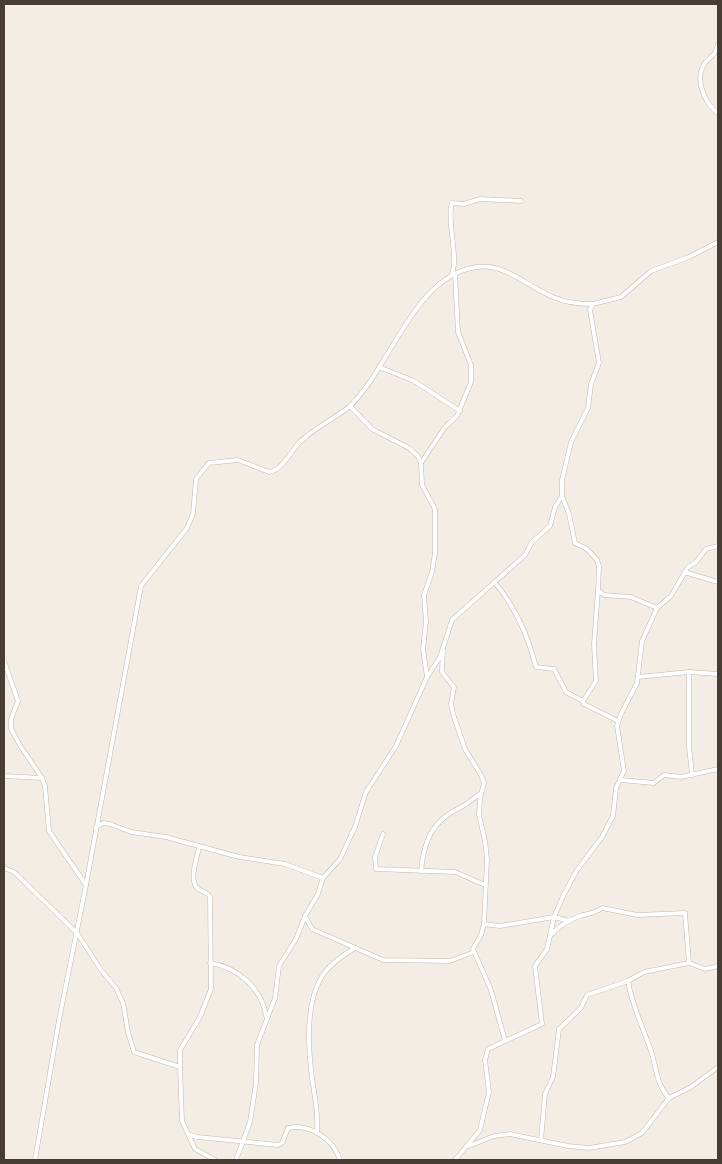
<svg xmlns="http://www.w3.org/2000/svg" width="722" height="1164" viewBox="0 0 722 1164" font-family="'DejaVu Sans',sans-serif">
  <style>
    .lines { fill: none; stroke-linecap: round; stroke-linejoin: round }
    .street-casing { stroke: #c3b7aa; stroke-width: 5 }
    .street { stroke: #fff; stroke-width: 4 }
  </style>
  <rect width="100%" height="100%" fill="#f4ede5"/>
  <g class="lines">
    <defs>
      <g id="street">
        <path d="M718 44C716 58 707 57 703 66 695 82 706 105 718 113"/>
        <path d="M451 276C460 260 446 221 452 203L464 204 480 199 521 201"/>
        <polyline points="379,367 414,381 460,411"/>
        <polyline points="421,463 445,427 457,416 471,382 471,365 458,332 455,273"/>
        <polyline points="684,572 718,582"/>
        <path d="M495 583C516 607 528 636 536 667L554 669 566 692 583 701"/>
        <polyline points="598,590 594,644 596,681 583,701 584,704 618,721"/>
        <polyline points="657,608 631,597 604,595 598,590 599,566 597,560 587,549 575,543 569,514 562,496 562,480 571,442 588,408 591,384 599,363 590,310 593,304 621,297 651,271 689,257 718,242"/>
        <polyline points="443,648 442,672 454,687 451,704 453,714 465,749 481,775 484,783 480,798 479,815 485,841 487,859 484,924 481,935 473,949 491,990 505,1041"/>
        <polyline points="4,661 18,701 11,719 11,729 21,747 42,778 45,786 49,831 86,885 59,1020 35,1160"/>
        <polyline points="689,672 689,747 692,775"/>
        <polyline points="427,677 440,657 452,620 525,555 532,542 550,526 555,507 562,496"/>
        <polyline points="638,677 689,672 718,674"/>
        <polyline points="4,776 42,778"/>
        <polyline points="621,780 654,783 664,775 681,777 718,769"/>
        <polyline points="96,827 103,823 110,824 131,832 166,837 239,857 285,864 323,878"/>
        <polyline points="383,834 375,857 376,869 455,872 485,885"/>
        <polyline points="4,868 14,872 77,933 101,970 116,988 123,1003 128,1032 134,1052 180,1067 182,1121 195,1149 215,1160"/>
        <path d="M421 871C424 840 432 821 461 807 468 804 473 798 480 794"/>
        <path d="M86 885 141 586 187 528 193 514 196 479 209 463 238 460 269 472C283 470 291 450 301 441 315 427 335 419 350 406 391 367 414 275 477 267 505 263 528 287 553 297 565 303 580 304 593 304"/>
        <polyline points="305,916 312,929 383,960 450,961 474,952"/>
        <polyline points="484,924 500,926 554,917 569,921"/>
        <path d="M550 936C558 927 568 920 580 916 589 913 594 914 602 908L637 915 685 913 689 963"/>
        <path d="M210 963C237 967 262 988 266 1016"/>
        <path d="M628 981C632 1006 643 1027 651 1051 657 1069 656 1084 669 1098"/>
        <path d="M180 1067V1050L200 1017 211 989 210 897C207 891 201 892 197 888 189 880 197 857 199 848"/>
        <path d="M317 1133C319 1110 313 1091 311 1069 308 1042 307 1002 321 978 328 966 343 955 355 948"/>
        <path d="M191 1135 197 1137 278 1145 282 1143 288 1128C310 1123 334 1140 340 1160"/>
        <polyline points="541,1140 545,1094 553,1077 559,1029 581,1008 587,995 628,981 644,972 689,963 705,969 718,966"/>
        <polyline points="469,1146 494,1136 510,1134 568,1146 589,1148 625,1142 642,1133 669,1098 691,1087 718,1067"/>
        <polyline points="236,1160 250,1122 256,1083 257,1045 275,998 279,966 296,939 305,916 318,894 323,878 340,859 355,827 366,792 396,746 427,677 423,649 426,622 424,595 432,572 435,553 435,509 422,485 421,463 418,456 409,448 372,429 350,406"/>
        <polyline points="455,1160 480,1130 489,1092 485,1060 488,1049 542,1024 535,966 547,949 554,917 564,894 577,870 602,837 613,816 616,788 624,771 617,726 621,714 637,683 642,641 657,608 671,596 688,567 696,562 706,549 718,546"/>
      </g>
    </defs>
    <use href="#street" class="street-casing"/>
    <use href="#street" class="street"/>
  </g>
  <rect width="722" height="1164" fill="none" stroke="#473d34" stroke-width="10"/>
</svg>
